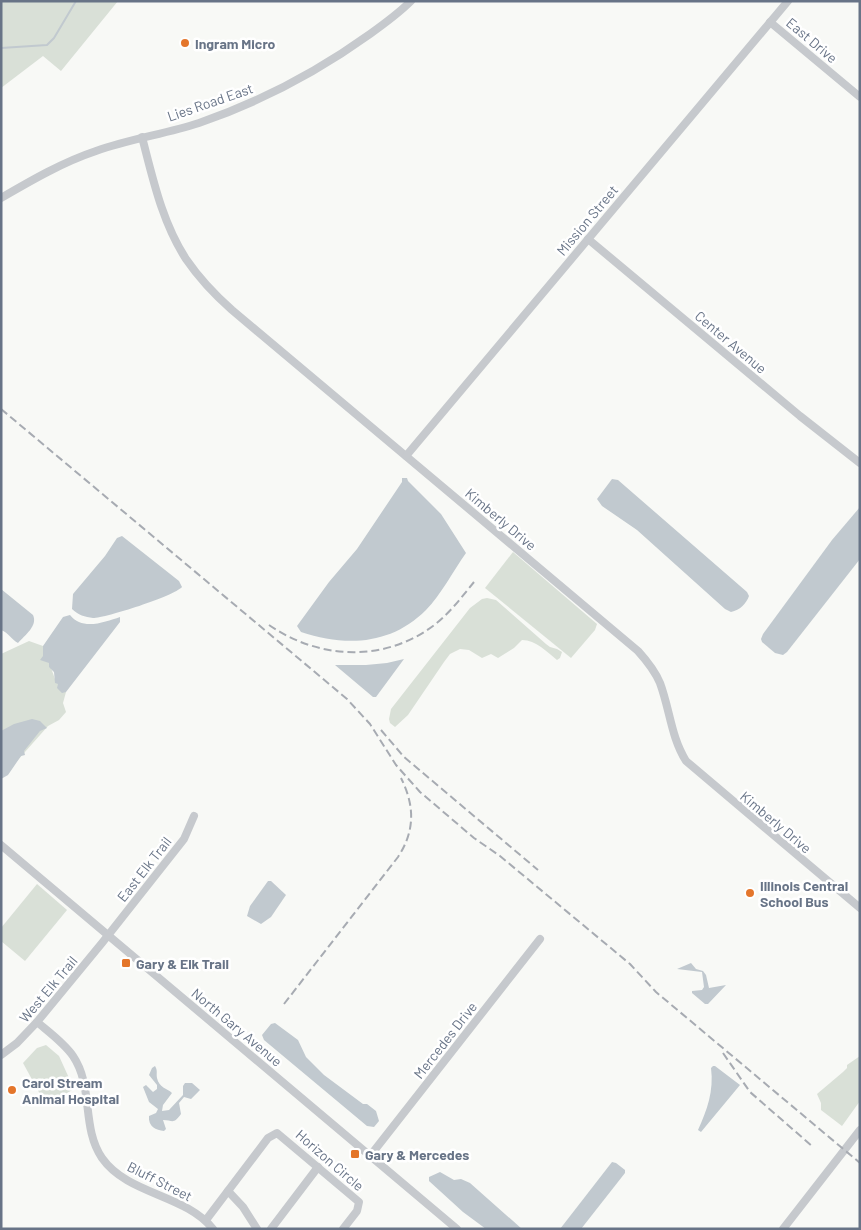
<svg xmlns="http://www.w3.org/2000/svg" width="861" height="1230" viewBox="0 0 861 1230" font-family="Barlow,sans-serif">
  <style>
    .green { fill: #d9e0d7 }
    .water { fill: #c1c9cf }
    .lines { fill: none; stroke-linecap: round; stroke-linejoin: round }
    .stream { stroke: #c1c9cf; stroke-width: 2 }
    .minor { stroke: #c6c9cd; stroke-width: 8 }
    .rail { stroke: #a7abb2; stroke-width: 2; stroke-dasharray: 8 4; stroke-linecap: butt }
    .poi-dot { fill: #e4762b; stroke: #fff; stroke-width: 2 }
    .labels { text-anchor: middle; dominant-baseline: central; stroke-width: 5; stroke-linejoin: round; paint-order: stroke }
    .street-label { font-size: 14px; fill: #687487; stroke: #fff }
    .poi-label { font-size: 14px; font-weight: bold; fill: #687487; stroke: #fff; text-anchor: start }
  </style>
  <rect width="100%" height="100%" fill="#f8f9f6"/>
  <g class="green">
    <polygon points="4,1 118,1 61,71 43,56 1,88 1,2"/>
    <polygon points="513,552 597,624 595,630 571,658 485,588"/>
    <path d="M487 598 496 600 546 644 550 647 557 649 562 652 560 658 557 660C547 652 536 640 522 640L514 648 498 658 491 654 482 658 469 650 460 649 450 654 444 662 408 715 395 727 390 723 389 719 391 709 470 608 482 599Z"/>
    <polygon points="29,641 43,646 55,679 66,692 63,703 66,712 59,720 48,726 1,779 1,654"/>
    <polygon points="37,884 67,910 25,961 1,941 1,928"/>
    <polygon points="46,1045 59,1056 74,1089 46,1105 23,1063 37,1048"/>
    <polygon points="860,1056 860,1101 842,1126 821,1110 821,1103 817,1094 843,1072 847,1068 847,1065"/>
  </g>
  <g class="water">
    <path d="M402 478H407L408 481 441 514 466 553C453 571 441 595 426 610 391 645 346 647 301 632L297 626 329 582 357 549 402 482Z"/>
    <path d="M612 479 618 480 747 592 749 596C746 604 740 610 731 612L725 609 637 530 602 506 597 499Z"/>
    <polygon points="860,507 860,559 787,652 783,655 775,653 762,642 761,639 763,634 832,540"/>
    <path d="M122 536 179 581 182 587C174 596 106 618 93 618 85 617 78 615 72 609L73 594 105 556 117 538Z"/>
    <path d="M1 589 33 615C38 626 25 635 18 643 11 639 9 633 1 630Z"/>
    <path d="M70 615C82 631 105 622 120 617V622L66 692 62 693 57 688 58 684 55 683 54 672 49 667V663L40 660 43 656V646L63 617Z"/>
    <polygon points="404,659 376,697 373,697 335,665 366,665 387,663"/>
    <polygon points="32,719 40,721 47,728 40,731 24,751 25,755 21,756 8,775 1,779 1,731 14,724"/>
    <polygon points="268,881 271,881 286,895 271,917 261,924 247,916 250,906"/>
    <polygon points="691,963 696,969 703,971 706,975 709,988 726,985 708,1004 705,1004 692,993 692,991 702,990 704,987 702,972 677,969"/>
    <polygon points="275,1023 298,1040 306,1057 324,1075 363,1104 367,1104 376,1111 379,1121 374,1127 367,1126 264,1040 262,1035 271,1024"/>
    <path d="M155 1066C158 1071 156 1073 157 1078 159 1088 167 1088 172 1093L163 1105 162 1111 169 1110 183 1095V1086L185 1083H192L200 1090 191 1099 184 1097 179 1103 181 1114C173 1125 173 1120 163 1120L166 1129 164 1131C156 1130 148 1127 149 1116L156 1113 158 1109 149 1102 143 1087 146 1085 153 1092 157 1089V1085L149 1075 152 1068Z"/>
    <path d="M713 1066H715L740 1085 701 1132 698 1130C707 1110 714 1091 711 1068Z"/>
    <polygon points="612,1162 616,1163 625,1170 625,1173 581,1229 560,1229"/>
    <polygon points="440,1172 454,1180 461,1179 470,1183 522,1229 486,1229 463,1212 429,1181 429,1177"/>
  </g>
  <g class="lines">
    <polyline class="stream" points="1,48 47,45 54,38 76,1"/>
    <g class="minor">
      <polyline points="770,22 860,97"/>
      <path d="M142 137C153 179 162 222 186 259 199 278 215 295 232 310L638 651C647 661 655 671 660 683 670 710 671 737 686 761L860 908"/>
      <path d="M1 198C32 180 63 162 96 151 130 139 165 134 199 123 260 102 317 72 370 34 384 24 399 13 411 1"/>
      <polyline points="588,239 800,416 860,463"/>
      <polyline points="406,456 788,1"/>
      <polyline points="1,845 457,1229"/>
      <path d="M37 1022C50 1033 64 1043 73 1056 94 1087 81 1127 102 1158 128 1195 185 1194 213 1229"/>
      <polyline points="1,1055 17,1043 37,1022 102,943 184,839 194,816"/>
      <polyline points="370,1156 540,939"/>
      <polyline points="228,1191 243,1207 257,1229"/>
      <polyline points="206,1220 268,1138 277,1133 359,1202 357,1211 343,1229"/>
      <polyline points="271,1229 318,1167"/>
      <polyline points="783,1229 860,1130"/>
    </g>
    <g class="rail">
      <polyline points="1,409 347,699 370,724 396,765 420,792 474,838 500,856 630,964 656,992 860,1163"/>
      <path d="M269 625C318 659 383 663 433 626 449 614 461 598 474 582"/>
      <polyline points="381,730 404,757 538,870"/>
      <path d="M284 1004 398 857C415 831 415 806 401 778"/>
      <polyline points="723,1053 750,1092 812,1146"/>
    </g>
  </g>
  <g class="poi-dot">
    <circle cx="185" cy="43" r="5"/>
    <circle cx="750" cy="893" r="5"/>
    <rect x="121" y="958" width="10" height="10" rx="2.5"/>
    <circle cx="12" cy="1090" r="5"/>
    <rect x="350" y="1149" width="10" height="10" rx="2.5"/>
  </g>
  <g class="labels">
    <g class="street-label">
      <text transform="translate(812 40) rotate(40)">East Drive</text>
      <text transform="translate(210 102) rotate(-19)">Lies Road East</text>
      <text transform="translate(587 220) rotate(-50)">Mission Street</text>
      <text transform="translate(731 342) rotate(40)">Center Avenue</text>
      <text transform="translate(501 519) rotate(40)">Kimberly Drive</text>
      <text transform="translate(776 822) rotate(40)">Kimberly Drive</text>
      <text transform="translate(144 869) rotate(-52)">East Elk Trail</text>
      <text transform="translate(48 989) rotate(-50)">West Elk Trail</text>
      <text transform="translate(237 1027) rotate(40)">North Gary Avenue</text>
      <text transform="translate(445 1040) rotate(-52)">Mercedes Drive</text>
      <text transform="translate(330 1160) rotate(41)">Horizon Circle</text>
      <text transform="translate(160 1181) rotate(27)">Bluff Street</text>
    </g>
    <g class="poi-label">
      <text x="195" y="43">Ingram Micro</text>
      <text x="760" y="885">Illinois Central<tspan x="760" dy="16">School Bus</tspan></text>
      <text x="136" y="963">Gary &amp; Elk Trail</text>
      <text x="22" y="1082">Carol Stream<tspan x="22" dy="16">Animal Hospital</tspan></text>
      <text x="365" y="1154">Gary &amp; Mercedes</text>
    </g>
  </g>
  <rect width="861" height="1230" fill="none" stroke="#687487" stroke-width="5"/>
</svg>
